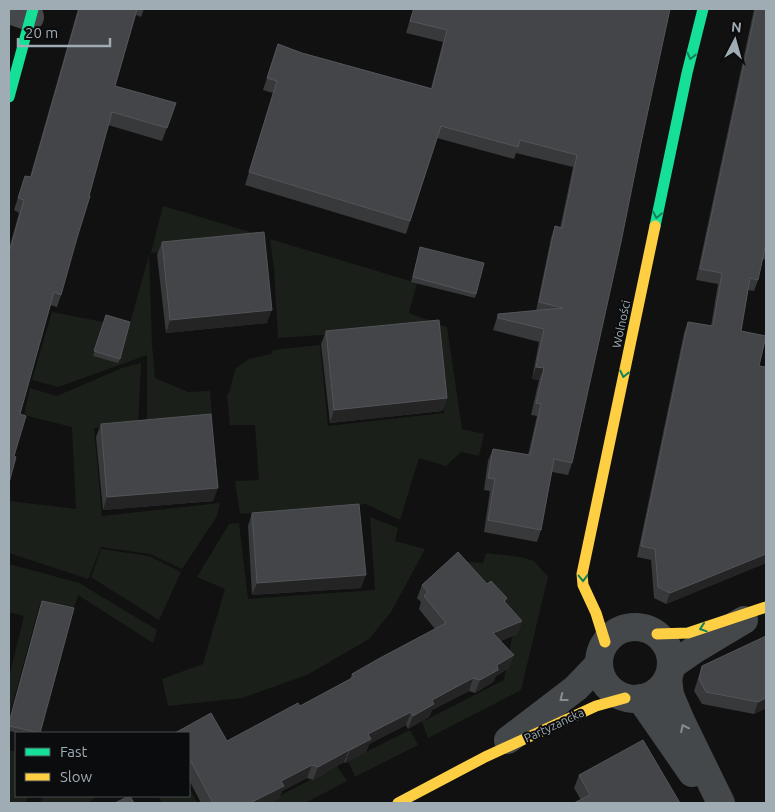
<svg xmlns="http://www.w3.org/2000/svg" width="775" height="812" viewBox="0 0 775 812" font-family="Ubuntu,sans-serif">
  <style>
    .green { fill: #1a2019 }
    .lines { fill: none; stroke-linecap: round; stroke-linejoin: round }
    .street { stroke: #45484a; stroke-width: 28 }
    .fast { stroke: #16e098; stroke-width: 11 }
    .slow { stroke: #ffcf43; stroke-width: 11 }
    .wall { fill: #38393b }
    .shaded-wall { fill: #242425 }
    .building { fill: #434548; stroke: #525559 }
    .oneway { stroke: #118159 }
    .oneway2 { stroke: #858e94 }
    .labels { text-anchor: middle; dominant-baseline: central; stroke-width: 4; stroke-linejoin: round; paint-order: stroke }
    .street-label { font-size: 12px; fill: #a0acb4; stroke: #0b0c0d }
  </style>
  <rect width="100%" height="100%" fill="#111"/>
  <g class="green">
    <polygon points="163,206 260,235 268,239 151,253"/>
    <polygon points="270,239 417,283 409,313 447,327 462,429 484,434 479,456 461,452 446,466 419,458 400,520 366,504 240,514 235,481 259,480 255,425 230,425 227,395 230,390 235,369 249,359 271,354 273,350 320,345 328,426 444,413 434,327 278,338 274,269"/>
    <polygon points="149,255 152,345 155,378 188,392 210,391 212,416 147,420 147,355 58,387 32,380 52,312 129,327"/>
    <polygon points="141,363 138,424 94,428 102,516 220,503 217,516 182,569 150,554 101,547 88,579 9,553 9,501 76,509 72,427 24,415 30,388 57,396 122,368"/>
    <polygon points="370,517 398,528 395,541 425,549 391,612 369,639 307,675 242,698 168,706 162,679 203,664 225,589 197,577 229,524 239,523 248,599 375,590"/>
    <polygon points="101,549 149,556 181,572 159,620 91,577"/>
    <polygon points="486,553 520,557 534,561 548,577 521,690 428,738 422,722 504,680 516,617 504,601 462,563 465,561 469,562 483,563"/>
    <polygon points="9,564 79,583 157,630 153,643 78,595 73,611 40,603 9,717 9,677 24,616 9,612"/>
    <polygon points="410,730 418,745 355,777 348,761"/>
    <polygon points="9,750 16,752 16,796 29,796 25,803 13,803 9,800"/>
    <polygon points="337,766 347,781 305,803 266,803"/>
    <polygon points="189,787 197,803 162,803 158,796 189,796"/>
    <polygon points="43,796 97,796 88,803 40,803"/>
  </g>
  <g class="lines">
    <g class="street">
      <polyline points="9,10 30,17"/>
      <circle cx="635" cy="663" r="36"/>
      <polyline points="671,666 694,650 744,620"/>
      <polyline points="668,678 670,695 681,721 721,803"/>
      <polyline points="640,698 692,773"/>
      <polyline points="508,740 576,688 598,665"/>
    </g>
    <g class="fast">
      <polyline points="9,97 33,9"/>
      <polyline points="655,226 687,73 703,9"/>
    </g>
    <g class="slow">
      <polyline points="657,634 688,633 766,607"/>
      <polyline points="605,642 596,613 583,585 582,574 655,226"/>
      <polyline points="398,803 485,757 596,706 625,698"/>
    </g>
  </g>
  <g class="wall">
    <polygon points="78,9 144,9 141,17 136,15 115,86 176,103 162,141 108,125 61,295 57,307 50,305 20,414 14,456 9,483 9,249 19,213 14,210 25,176 30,177"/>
    <polygon points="413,9 670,9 572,463 568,475 552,472 541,530 537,542 484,532 490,491 484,490 488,461 493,449 528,455 537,416 531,415 539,380 532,379 539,342 493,330 494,327 498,314 536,311 551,238 555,226 560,228 573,167 516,153 514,159 437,138 406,234 245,185 273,93 263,90 278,44 302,53 431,88 443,42 406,33"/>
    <polygon points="754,9 766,9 766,260 762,259 758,280 754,291 748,290 741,331 759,366 766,367 766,563 666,604 654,598 651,560 637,557 684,333 688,322 711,326 718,284 696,280"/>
    <polygon points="162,242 267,323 166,333 157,255"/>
    <polygon points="420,247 476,294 475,298 411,282"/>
    <polygon points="106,315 120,359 118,363 93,356"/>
    <polygon points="326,331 447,398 442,411 330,423 321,344"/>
    <polygon points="101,424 213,501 103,510 96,437"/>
    <polygon points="252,513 361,588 252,595 248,526"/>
    <polygon points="487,584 507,598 505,602 522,621 517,634 501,641 509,668 496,676 493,682 475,693 469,691 432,710 429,717 408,729 406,725 369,744 366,752 345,763 344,762 313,780 307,778 282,791 279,798 270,803 201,803 189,780 189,733 227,741 300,706 350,679 352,674 435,629 419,609 421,602 417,598 422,585"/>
    <polygon points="42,601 74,608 40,733 20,733 9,731 9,721"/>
    <polygon points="766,636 766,708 754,714 702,704 694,691 702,666"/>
    <polygon points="579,775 680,803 581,800 574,788"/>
  </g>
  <g class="shaded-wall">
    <polygon points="272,310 267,323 166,333 170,320"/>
    <polygon points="536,367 544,368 539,380 532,379"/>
    <polygon points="447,398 442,411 330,423 334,410"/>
    <polygon points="218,488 213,501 103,510 107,497"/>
    <polygon points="766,554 766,563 666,604 670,593"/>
    <polygon points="366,575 361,588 252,595 257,583"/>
    <polygon points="522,621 517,634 489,646 493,633"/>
    <polygon points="514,655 509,668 496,676 493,682 475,693 480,680 497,665"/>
    <polygon points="473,678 469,691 432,710 429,717 408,729 413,716 432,700"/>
    <polygon points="766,698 766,708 754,714 758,702"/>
    <polygon points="411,712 406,725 369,744 366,752 345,763 350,750 368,734"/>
    <polygon points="349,750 344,762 313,780 318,767"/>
    <polygon points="312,765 307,778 282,791 279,798 270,803 250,803 281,781"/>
  </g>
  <g class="building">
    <polygon points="79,9 137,9 115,86 176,103 167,128 112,112 89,196 90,196 77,238 61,295 54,292 20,414 26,416 14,456 16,457 9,483 9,253 24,200 18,198 25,176 31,177"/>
    <polygon points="414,9 670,9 641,143 621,242 572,463 554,459 541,530 488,520 495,479 488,478 493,449 530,455 541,404 536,403 544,368 536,367 544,329 498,318 498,314 563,308 539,302 555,226 562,228 577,155 520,140 518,147 441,126 410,221 249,172 277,81 267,78 278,44 302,53 432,89 447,30 410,21"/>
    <polygon points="756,9 766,9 766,248 765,248 758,280 750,278 741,331 766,336 759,366 766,367 766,554 670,593 658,587 655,549 641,546 688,322 713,326 722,273 700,269"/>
    <polygon points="264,232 272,310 170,320 162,242"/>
    <polygon points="420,247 484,263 476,294 413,277"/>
    <polygon points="106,315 130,322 120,359 94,351"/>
    <polygon points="439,320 447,398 334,410 326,331"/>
    <polygon points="211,414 218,488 107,497 101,424"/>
    <polygon points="359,504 366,575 257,583 252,513"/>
    <polygon points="458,552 487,584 491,581 507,598 504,601 522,621 493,633 514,655 497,665 498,670 480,680 473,678 432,700 434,704 413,716 411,712 368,734 371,739 350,750 349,750 318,767 312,765 281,781 284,786 250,803 213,803 189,758 189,733 175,733 211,713 227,741 298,703 300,706 354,677 352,674 380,658 446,623 424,596 428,592 422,585"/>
    <polygon points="42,601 74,608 40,733 9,726 9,723"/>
    <polygon points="766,636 766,698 758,702 706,692 699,679 702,666"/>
    <polygon points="643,740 680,803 574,803 590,795 579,775"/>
    <polygon points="129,796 130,796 134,803 115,803"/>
  </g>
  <defs><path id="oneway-chevron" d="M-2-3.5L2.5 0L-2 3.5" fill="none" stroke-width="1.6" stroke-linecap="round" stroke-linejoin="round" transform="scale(1.25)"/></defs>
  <g class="oneway">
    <use href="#oneway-chevron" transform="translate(691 56) rotate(104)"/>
    <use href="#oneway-chevron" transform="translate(657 215) rotate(101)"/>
    <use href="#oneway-chevron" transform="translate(624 374) rotate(102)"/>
    <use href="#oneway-chevron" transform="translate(583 578) rotate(89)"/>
    <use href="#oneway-chevron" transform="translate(703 628) rotate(162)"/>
  </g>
  <g class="oneway2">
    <use href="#oneway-chevron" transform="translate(563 698) rotate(142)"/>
    <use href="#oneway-chevron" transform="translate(684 728) rotate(-116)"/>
  </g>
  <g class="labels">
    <g class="street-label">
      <text transform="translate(621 324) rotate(-78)">Wolności</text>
      <text transform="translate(554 725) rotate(-25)">Partyzancka</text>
    </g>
  </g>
  <rect width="775" height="812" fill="none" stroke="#a0acb4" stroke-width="20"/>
  <rect x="15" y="732" width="175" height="65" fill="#0b0c0d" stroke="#474c50"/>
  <rect x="25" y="748" width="25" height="8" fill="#16e098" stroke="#474c50"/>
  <text x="60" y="757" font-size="15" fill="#a0acb4">Fast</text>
  <rect x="25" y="773" width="25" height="8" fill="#ffcf43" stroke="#474c50"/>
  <text x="60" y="782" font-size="15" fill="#a0acb4">Slow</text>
  <g transform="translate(735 40) rotate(6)" stroke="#0b0c0d" stroke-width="4" paint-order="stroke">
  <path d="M0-4L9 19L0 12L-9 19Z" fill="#a0acb4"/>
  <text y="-8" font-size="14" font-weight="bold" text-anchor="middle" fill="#a0acb4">N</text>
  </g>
  <path d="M18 38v8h92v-8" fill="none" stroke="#a0acb4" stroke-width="2.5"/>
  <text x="25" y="38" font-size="15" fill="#a0acb4" stroke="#0b0c0d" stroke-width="4" paint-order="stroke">20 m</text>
</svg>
